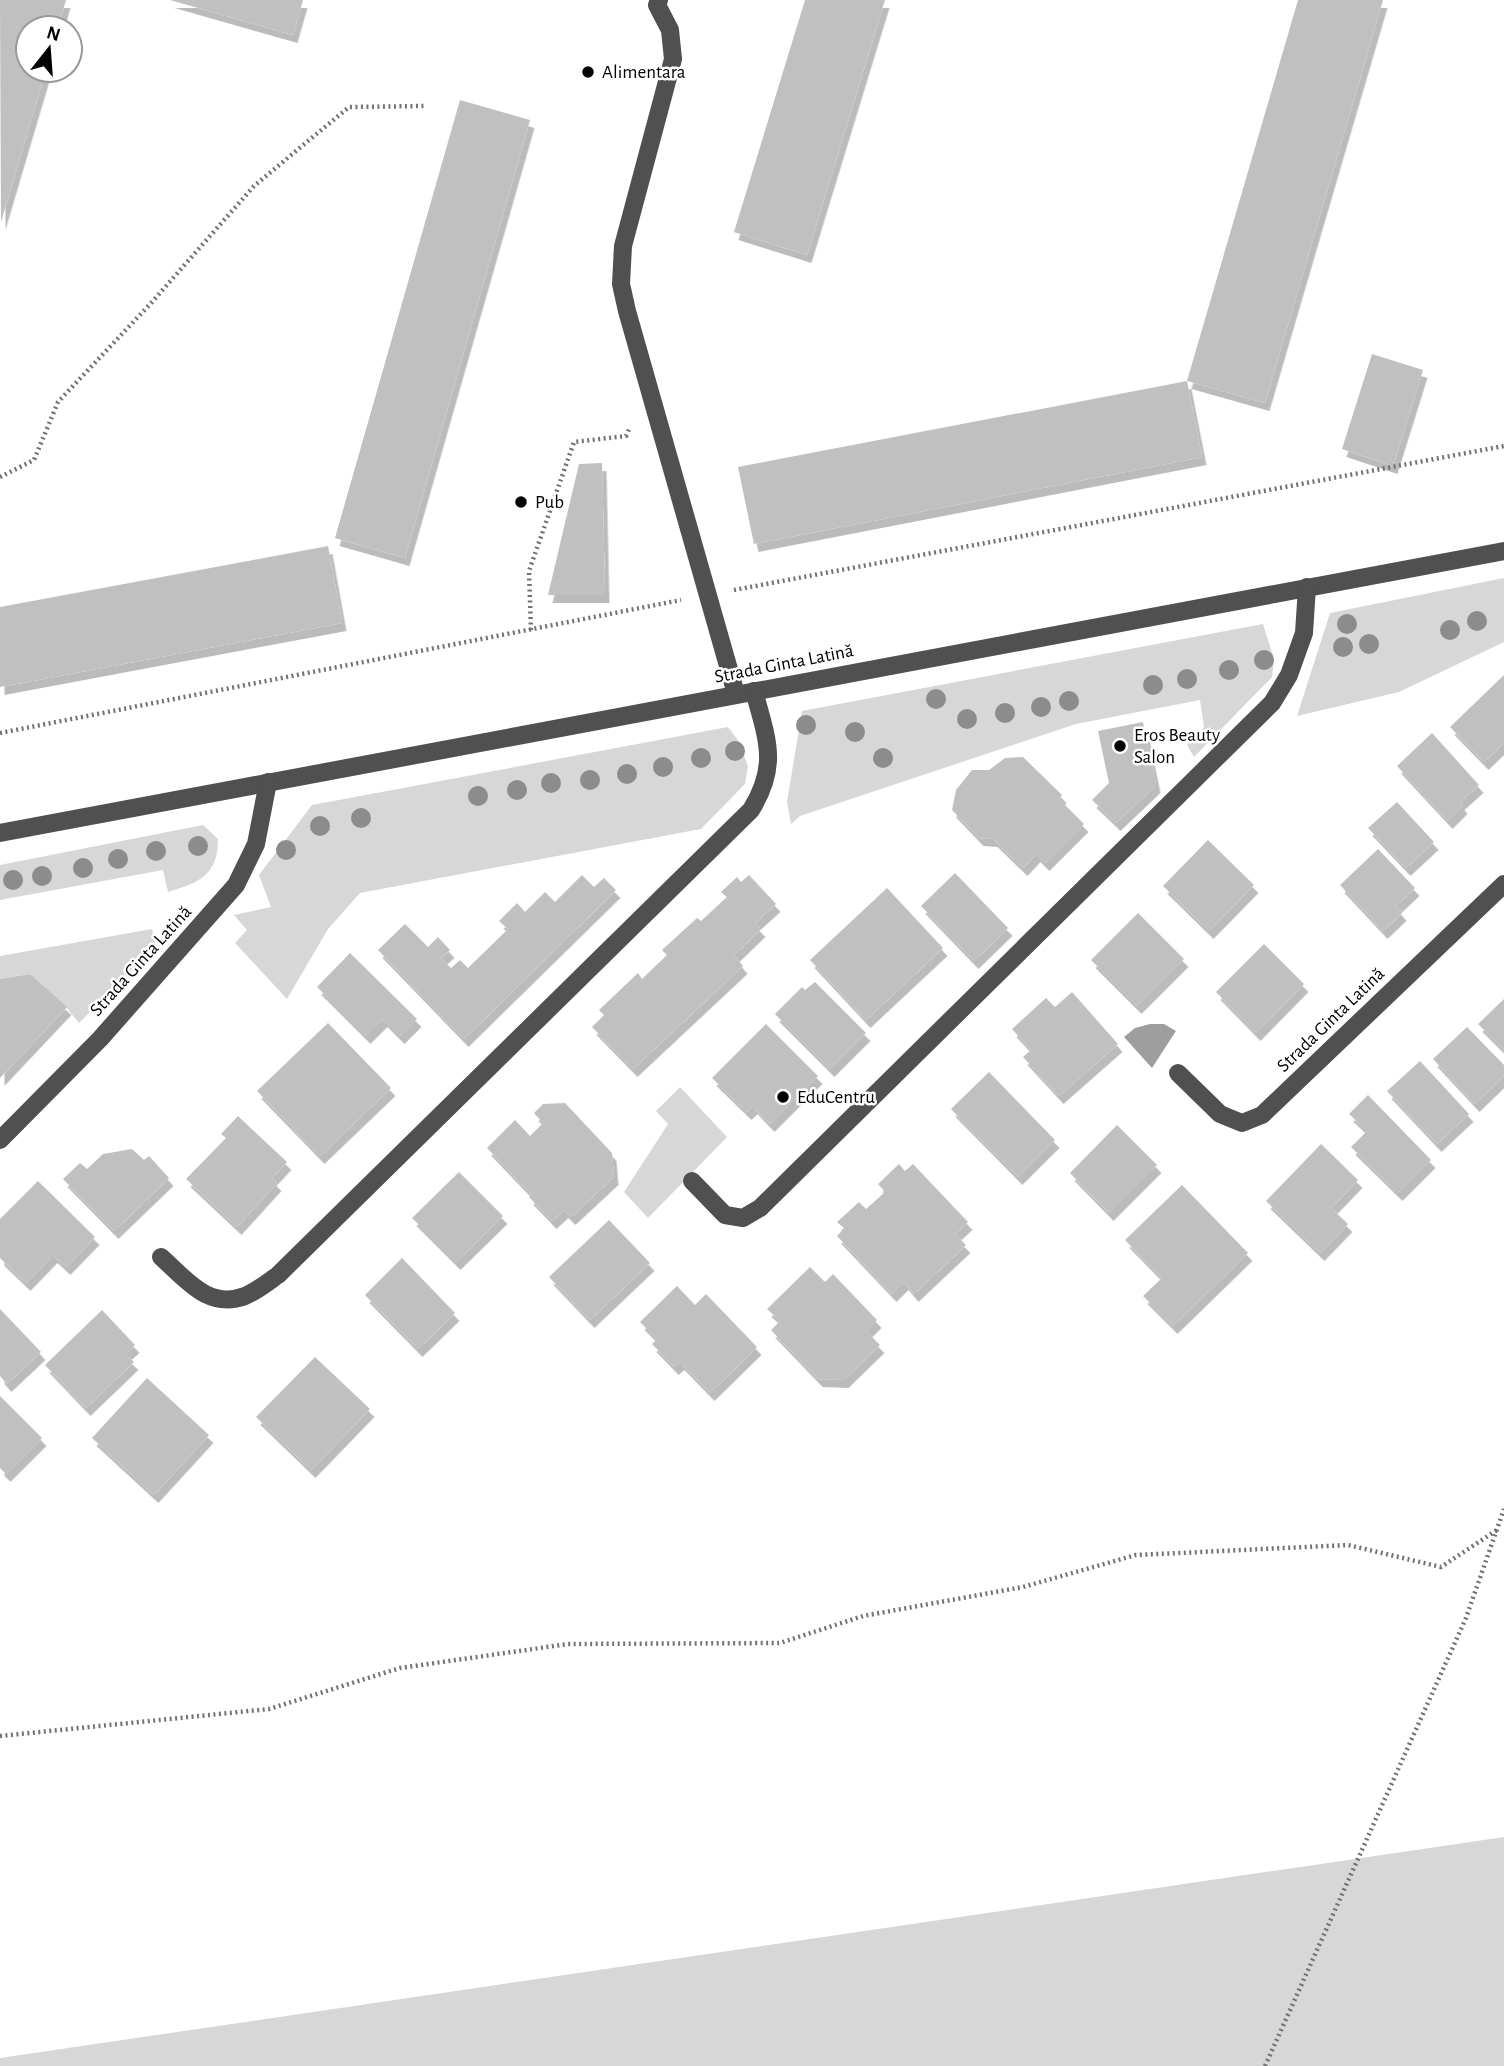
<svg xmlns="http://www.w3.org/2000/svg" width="1504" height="2066" viewBox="0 0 1504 2066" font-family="'Alegreya Sans',sans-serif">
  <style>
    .green { fill: #d7d7d7 }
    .water { fill: #9e9e9e }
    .building { fill: #c0c0c0; filter: url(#shadow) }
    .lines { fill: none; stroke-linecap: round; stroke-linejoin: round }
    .path { stroke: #727272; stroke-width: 4.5; stroke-dasharray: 2 3.5; stroke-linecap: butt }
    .minor { stroke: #505050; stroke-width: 18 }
    .tree { fill: #8c8c8c }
    .poi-dot { fill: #000; stroke: #fff; stroke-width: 2.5 }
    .labels { text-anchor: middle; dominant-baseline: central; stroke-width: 5; stroke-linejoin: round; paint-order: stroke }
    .poi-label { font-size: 19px; fill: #000; stroke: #fff; text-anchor: start }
    .street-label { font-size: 19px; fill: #000; stroke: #fff }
  </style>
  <defs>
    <filter id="shadow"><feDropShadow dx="4.5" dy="8" stdDeviation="0" flood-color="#0004"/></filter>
  </defs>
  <rect width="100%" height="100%" fill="#fff"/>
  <g class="green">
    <polygon points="1504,578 1504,642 1399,692 1297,716 1330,613"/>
    <polygon points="1263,624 1274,659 1272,677 1194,757 1187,745 1204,727 1200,700 1076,724 800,816 791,824 787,802 802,711"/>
    <polygon points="728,727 740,743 748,767 745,784 701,829 360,893 328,929 287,999 235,943 247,930 234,915 271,907 259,875 312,805"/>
    <path d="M203 825 218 839C218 875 199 883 168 892L163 870 0 900V865Z"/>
    <polygon points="152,929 156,946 79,1023 66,1007 30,974 0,979 0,956"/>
    <polygon points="680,1087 727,1137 648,1218 624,1192 668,1124 656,1111"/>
    <polygon points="1504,1837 1504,2066 0,2066 0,2058"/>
  </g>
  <polygon class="water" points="1150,1024 1164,1024 1176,1031 1152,1068 1124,1037 1135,1028"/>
  <g class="building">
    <polygon points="0,0 66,0 58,28 28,28 28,70 46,70 1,222"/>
    <polygon points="170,0 303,0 293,35"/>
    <polygon points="805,0 885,0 807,255 734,232"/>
    <polygon points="1298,0 1383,0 1265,403 1187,381"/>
    <polygon points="460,100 530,120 405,558 335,538"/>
    <polygon points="1372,354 1423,370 1393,466 1342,449"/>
    <polygon points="1187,381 1202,457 754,544 738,467"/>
    <polygon points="602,463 605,595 548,595 579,464"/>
    <polygon points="328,546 342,623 0,687 0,607"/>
    <polygon points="1504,675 1504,743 1484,762 1450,727"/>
    <polygon points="1143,722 1156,785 1116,823 1092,800 1109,783 1098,731"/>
    <polygon points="1432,733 1479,785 1460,802 1463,806 1448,821 1397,766"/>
    <polygon points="1023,757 1062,795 1059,799 1084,824 1045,863 1036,854 1023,868 993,839 979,838 952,810 956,790 972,770 989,770 1005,758"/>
    <polygon points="1397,802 1434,842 1406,868 1368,828"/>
    <polygon points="1208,840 1254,885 1209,931 1163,886"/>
    <polygon points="1378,849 1415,888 1396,906 1402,913 1383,931 1340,885"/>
    <polygon points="955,873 1008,928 974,961 921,906"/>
    <polygon points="582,875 594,887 604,878 616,890 464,1039 378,950 405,924 428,947 438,937 450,950 441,958 451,968 460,960 468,968 508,929 499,921 517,903 525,912 545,892 555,902"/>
    <polygon points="749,875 776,904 755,923 761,929 734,955 743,966 633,1069 592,1027 604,1015 599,1010 638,973 642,979 667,955 662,950 697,918 701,921 727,897 721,892 737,877 741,882"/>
    <polygon points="887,888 943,948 866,1020 810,960"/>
    <polygon points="1138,913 1184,959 1137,1006 1091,960"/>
    <polygon points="1264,944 1304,984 1256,1033 1216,992"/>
    <polygon points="350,953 417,1019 400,1036 383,1019 366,1036 317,987"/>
    <polygon points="30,974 67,1007 0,1078 0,979"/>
    <polygon points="815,982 866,1033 830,1069 775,1014 802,987 805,990"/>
    <polygon points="1072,992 1118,1044 1059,1096 1023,1057 1031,1050 1012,1029 1046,998 1055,1007"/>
    <polygon points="1504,999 1504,1050 1478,1024"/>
    <polygon points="328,1023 391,1088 320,1156 257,1091"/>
    <polygon points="766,1024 818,1076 770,1124 753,1106 747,1112 712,1078"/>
    <polygon points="1467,1027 1504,1065 1504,1076 1475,1104 1433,1059"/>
    <polygon points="1420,1061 1469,1114 1437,1144 1387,1091"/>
    <polygon points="989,1072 1055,1140 1018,1177 951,1109"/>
    <polygon points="1368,1095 1431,1160 1398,1193 1351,1147 1367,1131 1349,1114"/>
    <polygon points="565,1103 612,1153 614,1177 571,1217 564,1210 552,1221 529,1197 531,1194 487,1148 515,1120 530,1136 543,1123 534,1113 543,1104"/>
    <polygon points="238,1116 287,1162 272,1178 277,1183 237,1227 186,1179 226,1138 221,1134"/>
    <polygon points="1117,1125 1157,1165 1109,1213 1070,1173"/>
    <polygon points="1321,1144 1358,1180 1331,1208 1348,1224 1320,1253 1266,1201"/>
    <polygon points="132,1149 144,1160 149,1156 169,1178 114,1231 63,1179 80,1163 87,1169 103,1154"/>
    <polygon points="899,1164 905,1171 913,1164 968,1222 955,1234 966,1245 914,1294 904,1282 892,1294 837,1236 844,1228 837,1222 859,1202 866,1209 885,1192 878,1184"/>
    <polygon points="459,1172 503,1216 456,1262 412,1218"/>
    <polygon points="38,1181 95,1237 66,1267 53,1255 26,1283 0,1258 0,1219"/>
    <polygon points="1182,1185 1248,1253 1173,1326 1143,1296 1162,1278 1125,1240"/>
    <polygon points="609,1220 650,1263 590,1320 549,1277"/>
    <polygon points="402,1258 455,1313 418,1349 365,1295"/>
    <polygon points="810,1267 825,1282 833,1274 877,1320 866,1331 880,1345 844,1380 818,1379 771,1330 780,1321 767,1309"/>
    <polygon points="677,1286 695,1305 706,1294 757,1347 710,1393 680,1362 674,1367 652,1344 657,1339 640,1322"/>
    <polygon points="0,1309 41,1352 7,1384 0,1376"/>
    <polygon points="102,1310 135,1345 125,1354 134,1362 86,1408 45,1365"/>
    <polygon points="315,1357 370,1409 311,1470 256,1417"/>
    <polygon points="147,1378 209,1435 154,1495 92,1438"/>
    <polygon points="0,1396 42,1438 6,1474 0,1468"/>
  </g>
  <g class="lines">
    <g class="path">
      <polyline points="0,477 34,460 58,402 152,302 254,186 349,107 425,106"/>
      <polyline points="734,590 1504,446"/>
      <polyline points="531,630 529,571 574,442 626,436 630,427"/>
      <polyline points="0,733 681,600"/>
      <polyline points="0,1736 269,1709 400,1668 568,1644 780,1643 863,1616 1023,1587 1136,1555 1348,1545 1441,1567 1497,1530"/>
      <polyline points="1265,2066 1466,1618 1504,1509"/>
    </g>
    <g class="minor">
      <polyline points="659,0 657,5 670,30 673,59 623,246 621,284 627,311 736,694"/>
      <polyline points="0,833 1504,551"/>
      <polyline points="1178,1073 1220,1114 1242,1123 1262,1115 1504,884"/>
      <polyline points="0,1140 100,1039 236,885 256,844 268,782"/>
      <polyline points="692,1181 725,1215 743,1218 760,1208 1272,703 1289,675 1304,633 1307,587"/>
      <path d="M161 1257C186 1279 208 1310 245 1296 257 1291 268 1282 278 1275L751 810C779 765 767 739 754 691"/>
    </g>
  </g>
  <g class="tree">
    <circle cx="1477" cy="621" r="10"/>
    <circle cx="1347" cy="624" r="10"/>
    <circle cx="1450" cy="630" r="10"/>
    <circle cx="1369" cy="644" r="10"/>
    <circle cx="1343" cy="647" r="10"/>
    <circle cx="1264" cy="660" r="10"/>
    <circle cx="1229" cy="670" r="10"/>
    <circle cx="1187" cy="679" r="10"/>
    <circle cx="1153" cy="685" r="10"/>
    <circle cx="936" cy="699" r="10"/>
    <circle cx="1069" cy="701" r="10"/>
    <circle cx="1041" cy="707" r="10"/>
    <circle cx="1005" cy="713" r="10"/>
    <circle cx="967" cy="719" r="10"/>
    <circle cx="806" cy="725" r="10"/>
    <circle cx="855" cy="732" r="10"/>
    <circle cx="735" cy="751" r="10"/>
    <circle cx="701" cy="758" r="10"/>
    <circle cx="883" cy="758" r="10"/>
    <circle cx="663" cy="767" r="10"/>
    <circle cx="627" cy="774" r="10"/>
    <circle cx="590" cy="780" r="10"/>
    <circle cx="551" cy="783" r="10"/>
    <circle cx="517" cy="790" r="10"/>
    <circle cx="478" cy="796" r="10"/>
    <circle cx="361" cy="818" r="10"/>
    <circle cx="320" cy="826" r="10"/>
    <circle cx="198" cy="846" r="10"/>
    <circle cx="286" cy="850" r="10"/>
    <circle cx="156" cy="851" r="10"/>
    <circle cx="118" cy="859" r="10"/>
    <circle cx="83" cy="868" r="10"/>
    <circle cx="42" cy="876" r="10"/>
    <circle cx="13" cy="880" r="10"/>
  </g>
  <g class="poi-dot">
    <circle cx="588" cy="72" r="7"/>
    <circle cx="521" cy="502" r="7"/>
    <circle cx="1120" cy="746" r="7"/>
    <circle cx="783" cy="1097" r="7"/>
  </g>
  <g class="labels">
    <g class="poi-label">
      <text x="602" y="72">Alimentara</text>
      <text x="535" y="502">Pub</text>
      <text x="1134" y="735">Eros Beauty<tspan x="1134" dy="22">Salon</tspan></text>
      <text x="797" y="1097">EduCentru</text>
    </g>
    <g class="street-label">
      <text transform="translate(784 664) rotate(-11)">Strada Ginta Latină</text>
      <text transform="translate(141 961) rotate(-48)">Strada Ginta Latină</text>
      <text transform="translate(1331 1020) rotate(-44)">Strada Ginta Latină</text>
    </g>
  </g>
  <g transform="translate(49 49) rotate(17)"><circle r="33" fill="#ffffff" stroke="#999999" stroke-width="2"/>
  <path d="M0-5L12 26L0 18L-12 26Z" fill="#000000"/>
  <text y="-10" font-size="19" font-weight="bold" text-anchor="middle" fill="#000000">N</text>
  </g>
</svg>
